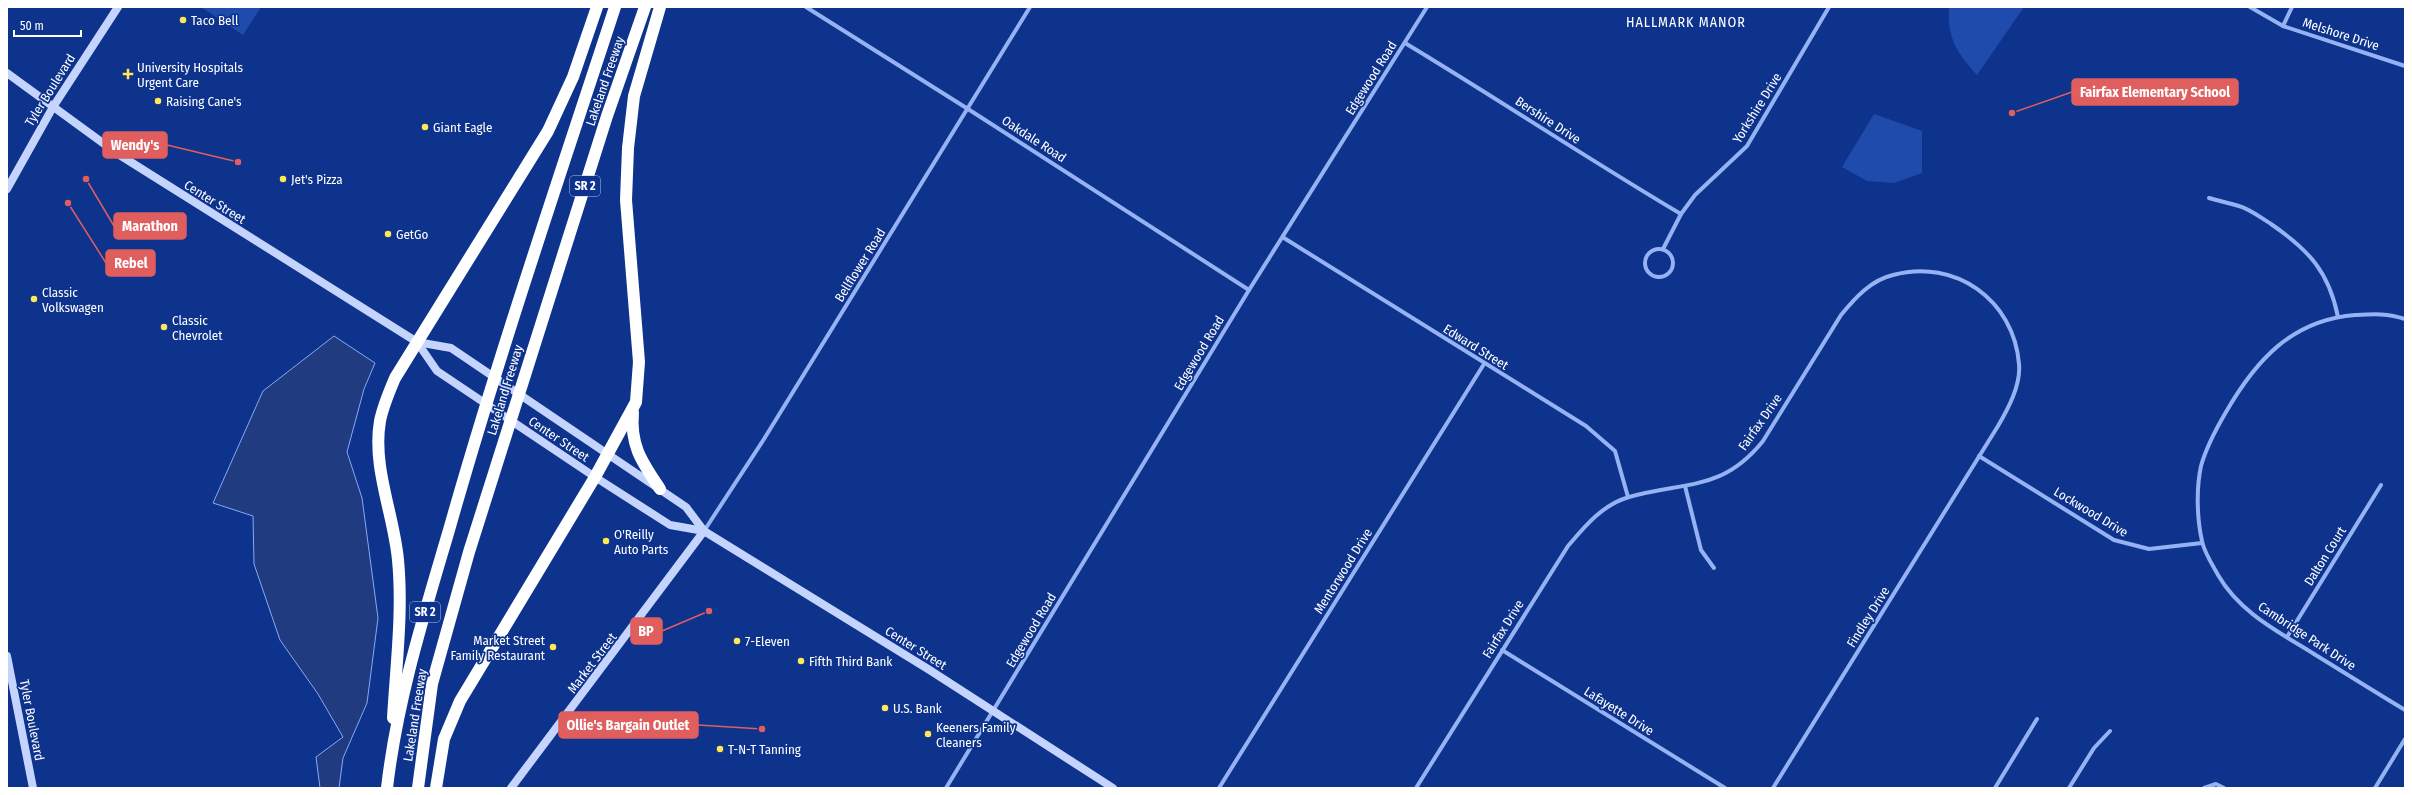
<svg xmlns="http://www.w3.org/2000/svg" width="2412" height="795" viewBox="0 0 2412 795" font-family="'Fira Sans Condensed',sans-serif">
  <style>
    .green { fill: #1f4bad }
    .water { fill: #203b80; stroke: #86aaf7 }
    .lines { fill: none; stroke-linecap: round; stroke-linejoin: round }
    .street { stroke: #95b2f3; stroke-width: 4 }
    .secondary { stroke: #c4d4fd; stroke-width: 8 }
    .highway { stroke: #fff; stroke-width: 12 }
    .poi-dot { fill: #ffe757; stroke: #0e338d; stroke-width: 1.5 }
    .labels { text-anchor: middle; dominant-baseline: central; stroke-width: 3.5; stroke-linejoin: round; paint-order: stroke }
    .shield { fill: #0e338d; stroke: #b7c2dd; stroke-width: 1 }
    .shield-label { font-size: 12px; font-weight: bold; fill: #fff }
    .poi-label { font-size: 13px; fill: #fff; stroke: #0e338d; text-anchor: start }
    .street-label { font-size: 13px; fill: #fff; stroke: #0e338d }
    .neighbourhood-label { font-size: 14px; letter-spacing: 1px; fill: #fff; stroke: #0e338d }
    .leader { fill: none; stroke: #e05e5e; stroke-width: 1.5 }
    .callout-dot { fill: #e05e5e; stroke: #0e338d; stroke-width: 1.5 }
    .callout { fill: #e05e5e; stroke: #e05e5e; stroke-width: 1.5 }
    .callout-label { font-size: 14px; text-anchor: middle; font-weight: bold; fill: #fff }
  </style>
  <rect width="100%" height="100%" fill="#0e338d"/>
  <g class="green">
    <polygon points="201,7 261,7 243,35"/>
    <path d="M1949 7H2024L1977 75C1957 53 1947 38 1949 7Z"/>
    <polygon points="1874,114 1922,131 1922,173 1894,183 1867,181 1842,167"/>
  </g>
  <polygon class="water" points="334,336 375,363 364,389 347,452 362,498 378,618 367,703 343,758 339,788 320,788 316,757 343,737 318,694 280,640 254,564 253,516 213,503 263,391"/>
  <g class="lines">
    <g class="street">
      <polyline points="806,7 968,109 1249,290"/>
      <polyline points="2250,7 2283,26 2405,66"/>
      <polyline points="2283,26 2292,7"/>
      <path d="M1405 43C1498 99 1588 159 1681 214"/>
      <path d="M2209 198C2219 201 2229 203 2239 206 2250 209 2261 218 2271 224 2309 250 2329 272 2338 317"/>
      <polyline points="1284,238 1586,426 1615,451 1628,497"/>
      <circle cx="1659" cy="263" r="14"/>
      <polyline points="1663,249 1681,214 1695,195 1747,146 1829,7"/>
      <path d="M2405 319C2388 313 2373 314 2355 315 2292 320 2256 360 2226 412 2216 429 2206 448 2201 466 2196 489 2197 519 2202 541 2204 552 2213 566 2218 575 2240 613 2279 632 2314 654 2345 673 2375 692 2405 710"/>
      <polyline points="1979,456 2114,540 2149,549 2202,543"/>
      <polyline points="1685,486 1701,550 1714,568"/>
      <polyline points="704,531 764,439 1030,7"/>
      <polyline points="2287,637 2381,485"/>
      <polyline points="1502,650 1725,788"/>
      <polyline points="946,788 1249,290 1427,7"/>
      <polyline points="1219,788 1484,364"/>
      <path d="M1416 788 1568 546C1585 526 1602 505 1629 497 1685 481 1722 492 1763 441L1841 315C1855 298 1871 280 1893 275 1955 258 2014 300 2019 364 2021 385 2008 409 1998 426L1773 788"/>
      <polyline points="1995,788 2037,719"/>
      <polyline points="2069,788 2094,748 2110,731"/>
      <polyline points="2204,788 2216,784 2224,788"/>
      <polyline points="2375,788 2405,739"/>
    </g>
    <g class="secondary">
      <polyline points="7,73 118,154 417,342 451,348 686,507 704,531"/>
      <polyline points="7,189 53,107 118,7"/>
      <polyline points="417,342 437,371 595,477 670,525 704,531 928,669 1113,788"/>
      <polyline points="7,656 33,788"/>
      <polyline points="511,788 704,531"/>
    </g>
    <g class="highway">
      <path d="M633 412C630 446 642 462 660 489"/>
      <path d="M393 718C396 666 403 612 398 560 394 515 372 467 380 421 383 406 389 392 395 378L548 131 573 77 597 7"/>
      <path d="M387 788C397 700 424 615 449 530 499 354 558 181 615 7"/>
      <polyline points="418,788 432,684 469,552 607,116 645,7"/>
      <polyline points="436,788 444,739 460,701 595,477 636,402 639,362 626,200 628,148 634,96 660,7"/>
    </g>
  </g>
  <g class="poi-dot">
    <circle cx="183" cy="20" r="4"/>
    <path d="M126 68h4v4h4v4h-4v4h-4v-4h-4v-4h4z"/>
    <circle cx="158" cy="101" r="4"/>
    <circle cx="425" cy="127" r="4"/>
    <circle cx="283" cy="179" r="4"/>
    <circle cx="388" cy="234" r="4"/>
    <circle cx="34" cy="299" r="4"/>
    <circle cx="164" cy="327" r="4"/>
    <circle cx="606" cy="541" r="4"/>
    <circle cx="737" cy="641" r="4"/>
    <circle cx="553" cy="647" r="4"/>
    <circle cx="801" cy="661" r="4"/>
    <circle cx="885" cy="708" r="4"/>
    <circle cx="928" cy="734" r="4"/>
    <circle cx="720" cy="749" r="4"/>
  </g>
  <g class="labels">
    <g class="shield">
      <rect x="570" y="176" width="30" height="20" rx="3"/>
      <rect x="410" y="602" width="30" height="20" rx="3"/>
    </g>
    <g class="shield-label">
      <text x="585" y="186">SR 2</text>
      <text x="425" y="612">SR 2</text>
    </g>
    <g class="poi-label">
      <text x="191" y="20">Taco Bell</text>
      <text x="137" y="67">University Hospitals<tspan x="137" dy="15">Urgent Care</tspan></text>
      <text x="166" y="101">Raising Cane's</text>
      <text x="433" y="127">Giant Eagle</text>
      <text x="291" y="179">Jet's Pizza</text>
      <text x="396" y="234">GetGo</text>
      <text x="42" y="292">Classic<tspan x="42" dy="15">Volkswagen</tspan></text>
      <text x="172" y="320">Classic<tspan x="172" dy="15">Chevrolet</tspan></text>
      <text x="614" y="534">O'Reilly<tspan x="614" dy="15">Auto Parts</tspan></text>
      <text x="545" y="640" text-anchor="end">Market Street<tspan x="545" dy="15">Family Restaurant</tspan></text>
      <text x="745" y="641">7-Eleven</text>
      <text x="809" y="661">Fifth Third Bank</text>
      <text x="893" y="708">U.S. Bank</text>
      <text x="936" y="727">Keeners Family<tspan x="936" dy="15">Cleaners</tspan></text>
      <text x="728" y="749">T-N-T Tanning</text>
    </g>
    <g class="street-label">
      <text transform="translate(2341 34) rotate(18)">Melshore Drive</text>
      <text transform="translate(1371 78) rotate(-58)">Edgewood Road</text>
      <text transform="translate(605 81) rotate(-71)">Lakeland Freeway</text>
      <text transform="translate(50 90) rotate(-58)">Tyler Boulevard</text>
      <text transform="translate(1757 108) rotate(-58)">Yorkshire Drive</text>
      <text transform="translate(1548 120) rotate(33)">Bershire Drive</text>
      <text transform="translate(1034 139) rotate(33)">Oakdale Road</text>
      <text transform="translate(215 202) rotate(32)">Center Street</text>
      <text transform="translate(860 265) rotate(-58)">Bellflower Road</text>
      <text transform="translate(1476 347) rotate(32)">Edward Street</text>
      <text transform="translate(1199 353) rotate(-59)">Edgewood Road</text>
      <text transform="translate(505 390) rotate(-73)">Lakeland Freeway</text>
      <text transform="translate(1760 422) rotate(-55)">Fairfax Drive</text>
      <text transform="translate(559 439) rotate(34)">Center Street</text>
      <text transform="translate(2091 512) rotate(31)">Lockwood Drive</text>
      <text transform="translate(2325 556) rotate(-58)">Dalton Court</text>
      <text transform="translate(1343 571) rotate(-58)">Mentorwood Drive</text>
      <text transform="translate(1868 617) rotate(-58)">Findley Drive</text>
      <text transform="translate(1503 629) rotate(-58)">Fairfax Drive</text>
      <text transform="translate(1031 630) rotate(-59)">Edgewood Road</text>
      <text transform="translate(2307 636) rotate(33)">Cambridge Park Drive</text>
      <text transform="translate(916 648) rotate(32)">Center Street</text>
      <text transform="translate(592 663) rotate(-53)">Market Street</text>
      <text transform="translate(1619 711) rotate(32)">Lafayette Drive</text>
      <text transform="translate(415 715) rotate(-81)">Lakeland Freeway</text>
      <text transform="translate(32 720) rotate(79)">Tyler Boulevard</text>
    </g>
    <g class="neighbourhood-label">
      <text x="1686" y="22">HALLMARK MANOR</text>
    </g>
  </g>
  <path class="leader" d="M2012 113L2072 92M238 162L167 145M86 179L114 226M68 203L106 263M709 611L662 631M762 729L698 725"/>
  <g class="callout-dot">
    <circle cx="2012" cy="113" r="4"/>
    <circle cx="238" cy="162" r="4"/>
    <circle cx="86" cy="179" r="4"/>
    <circle cx="68" cy="203" r="4"/>
    <circle cx="709" cy="611" r="4"/>
    <circle cx="762" cy="729" r="4"/>
  </g>
  <g class="callout">
    <rect x="2072" y="79" width="166" height="26" rx="4"/>
    <rect x="103" y="132" width="64" height="26" rx="4"/>
    <rect x="114" y="213" width="72" height="26" rx="4"/>
    <rect x="106" y="250" width="49" height="26" rx="4"/>
    <rect x="631" y="618" width="31" height="26" rx="4"/>
    <rect x="559" y="712" width="139" height="26" rx="4"/>
  </g>
  <g class="callout-label">
    <text x="2155" y="97">Fairfax Elementary School</text>
    <text x="135" y="150">Wendy's</text>
    <text x="150" y="231">Marathon</text>
    <text x="131" y="268">Rebel</text>
    <text x="646" y="636">BP</text>
    <text x="628" y="730">Ollie's Bargain Outlet</text>
  </g>
  <rect width="2412" height="795" fill="none" stroke="#ffffff" stroke-width="16"/>
  <path d="M14 30v6h67v-6" fill="none" stroke="#ffffff" stroke-width="2"/>
  <text x="20" y="30" font-size="12" fill="#ffffff" stroke="#0e338d" stroke-width="3" paint-order="stroke">50 m</text>
</svg>
